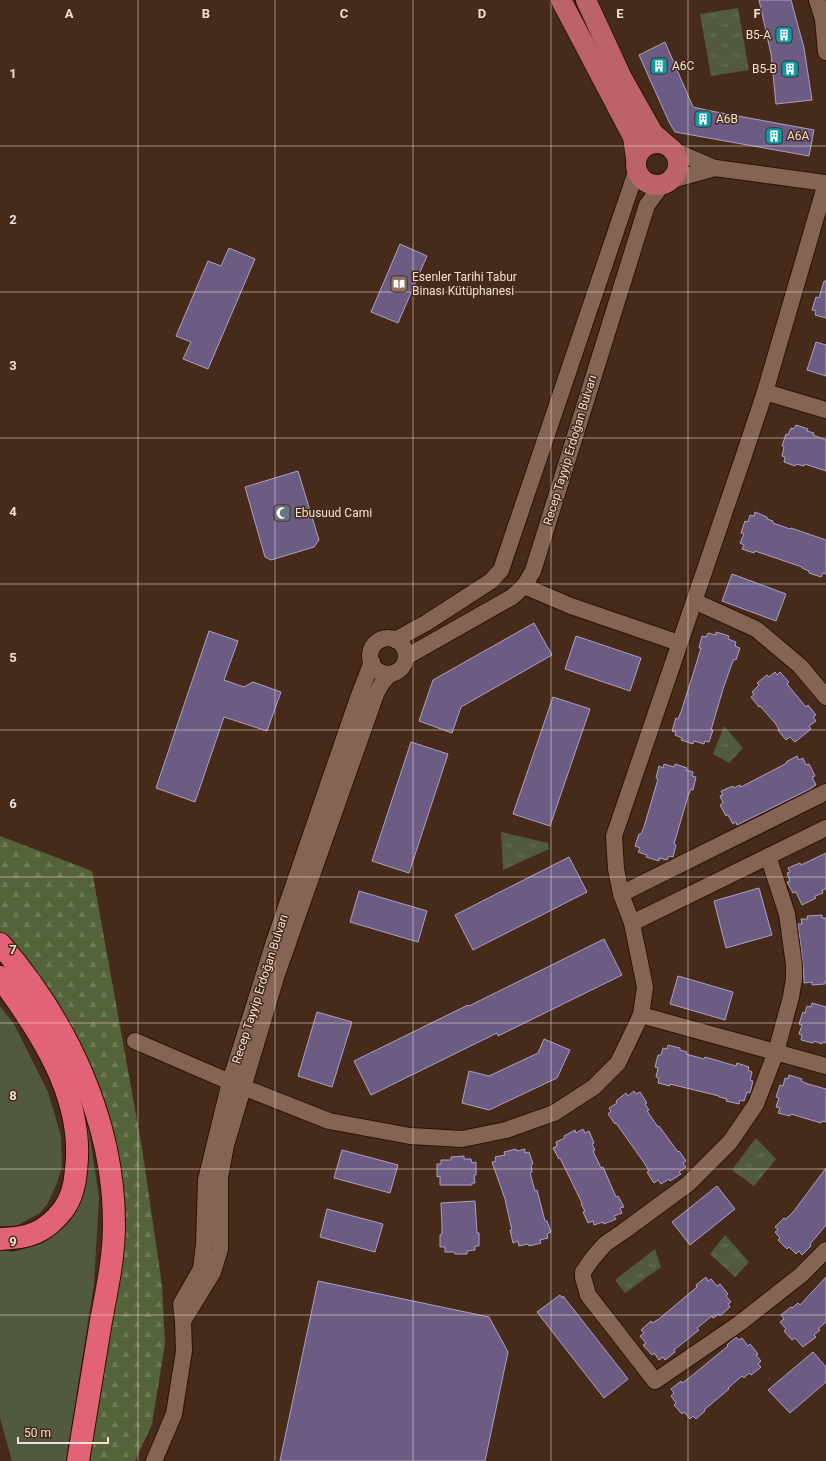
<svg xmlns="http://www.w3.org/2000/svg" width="826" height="1461" viewBox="0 0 826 1461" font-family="Roboto,sans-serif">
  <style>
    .grass { fill: #515a40 }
    .forest { fill: url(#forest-firs) }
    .park { fill: url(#park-tufts) }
    .building { fill: #6c5c83; stroke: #aea1c1 }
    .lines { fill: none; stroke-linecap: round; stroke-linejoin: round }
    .minor-casing { stroke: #2b1304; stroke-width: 18 }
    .major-casing { stroke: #2b1304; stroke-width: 22 }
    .highway-casing { stroke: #2b1304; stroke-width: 24 }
    .minor { stroke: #846554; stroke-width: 16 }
    .major { stroke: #bc6369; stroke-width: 20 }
    .highway { stroke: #e26277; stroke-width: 22 }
    .grid { fill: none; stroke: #f2e0d7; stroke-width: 1; stroke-opacity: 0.55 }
    .labels { text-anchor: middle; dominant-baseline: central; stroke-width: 3; stroke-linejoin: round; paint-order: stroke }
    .poi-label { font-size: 12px; fill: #f2e0d7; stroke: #462b1b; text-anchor: start }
    .street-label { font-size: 12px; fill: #f2e0d7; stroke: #462b1b }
    .grid-label { font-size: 13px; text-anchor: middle; font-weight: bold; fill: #f2e0d7; stroke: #462b1b; stroke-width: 3; stroke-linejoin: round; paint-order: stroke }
  </style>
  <defs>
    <pattern id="forest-firs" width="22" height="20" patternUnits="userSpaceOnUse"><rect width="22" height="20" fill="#55633a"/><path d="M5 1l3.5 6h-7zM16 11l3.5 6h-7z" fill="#6e7956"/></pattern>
    <pattern id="park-tufts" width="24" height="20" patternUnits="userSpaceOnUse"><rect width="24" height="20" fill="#515a40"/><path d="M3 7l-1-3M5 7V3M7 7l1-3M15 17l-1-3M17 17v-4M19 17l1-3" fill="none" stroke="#6a715b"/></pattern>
  </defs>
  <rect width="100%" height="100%" fill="#462b1b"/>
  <g class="grass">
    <polygon points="0,1006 14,1024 48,1092 61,1136 62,1166 57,1183 48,1203 40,1213 16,1226 0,1226"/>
    <polygon points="87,1119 99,1197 94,1284 66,1461 12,1461 0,1418 0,1250 13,1252 43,1243 70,1221 87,1178"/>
  </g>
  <polygon class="forest" points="0,836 92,871 142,1148 162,1285 165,1344 152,1424 135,1461 86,1461 118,1267 104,1106 72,1028 29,961 0,932"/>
  <g class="park">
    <polygon points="738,8 749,70 711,76 700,14"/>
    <polygon points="724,726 743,748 729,763 713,754"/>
    <polygon points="501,832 548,843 549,849 503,870"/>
    <polygon points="756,1138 776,1159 754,1186 732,1170"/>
    <polygon points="725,1235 749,1262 735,1277 710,1254"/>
    <polygon points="655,1249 661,1267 625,1293 615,1280"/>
  </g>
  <g class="building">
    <polygon points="759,0 791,0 804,48 812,100 776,104 771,54"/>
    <polygon points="665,42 693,107 711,111 814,130 809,156 675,132 669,122 639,55"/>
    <polygon points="400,244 427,256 398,323 371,312"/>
    <polygon points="229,248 255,259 208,369 183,359 191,342 176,336 208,261 221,266"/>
    <polygon points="824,281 826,281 826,318 815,315 816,311 812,310 816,297 819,298"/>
    <polygon points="816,342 826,345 826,376 807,370"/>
    <polygon points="796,425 808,429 807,431 814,433 813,435 826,440 826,471 805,464 804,466 796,464 795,466 784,462 785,457 782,456 784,447 782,446 786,434 788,435 791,428 794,429"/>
    <polygon points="298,471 319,540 314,547 271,560 265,557 245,487"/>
    <polygon points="755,512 767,517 767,519 773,521 773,523 790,529 791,528 826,540 826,574 823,573 821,577 809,573 809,571 802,568 802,567 755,551 754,553 742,549 744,545 740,543 744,534 741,533 745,521 748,522 750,515 754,516"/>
    <polygon points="732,574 786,594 776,621 722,601"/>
    <polygon points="534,623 552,655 461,707 452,733 419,721 433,680"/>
    <polygon points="209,631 238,641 224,680 244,687 253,682 281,692 267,731 224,717 195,802 156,788"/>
    <polygon points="716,632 729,636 728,639 736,642 735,646 740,648 736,660 734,659 731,666 723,689 711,730 713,730 709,742 705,741 704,744 694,741 693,744 681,740 682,738 675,735 676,732 672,731 676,718 678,719 681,712 694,671 701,648 699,648 702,636 706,637 708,633 716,635"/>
    <polygon points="576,636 641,658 630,691 565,669"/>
    <polygon points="775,672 777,675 780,672 789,682 787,684 791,689 806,707 808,705 816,715 813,717 816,721 809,726 811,729 795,742 790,737 786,740 778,730 779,729 775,723 760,706 759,707 751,697 754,695 752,692 759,685 757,683 767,675 769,677"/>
    <polygon points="553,697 590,709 550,826 513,814"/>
    <polygon points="411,742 448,754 409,873 372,861"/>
    <polygon points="797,756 799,760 803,758 806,765 809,764 815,776 812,777 816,785 812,787 812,788 737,825 736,822 733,824 728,815 726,816 720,805 723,803 720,796 723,795 721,791 733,786 734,788 740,785 741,787 787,763 786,762"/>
    <polygon points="664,764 674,767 675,764 687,768 686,770 693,772 692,776 696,777 693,790 691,789 688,796 674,844 676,845 673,857 669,856 667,860 659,858 659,861 646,857 647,855 638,852 640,848 635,846 639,834 641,834 644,827 658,779 656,778 659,766 663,768"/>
    <polygon points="826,853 826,889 822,890 823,893 815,896 816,898 802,905 796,892 793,893 787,882 790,881 787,873 790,872 788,868 800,863 801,865"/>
    <polygon points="569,857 587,892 473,950 455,915"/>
    <polygon points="759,888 772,935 726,948 714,901"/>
    <polygon points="359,891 427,911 418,942 350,922"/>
    <polygon points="822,915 822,918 826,918 826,981 825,981 825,984 812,985 812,982 804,983 804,979 803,964 798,924 802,924 801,919 808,919 807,916"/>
    <polygon points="604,939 622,975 498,1036 497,1033 371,1095 354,1061 468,1005 469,1006"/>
    <polygon points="678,976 733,992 725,1020 670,1004"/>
    <polygon points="812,1003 826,1007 826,1043 823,1042 822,1044 814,1041 813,1043 801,1040 802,1035 799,1034 802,1025 799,1024 803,1012 805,1013 807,1006 811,1007"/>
    <polygon points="317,1012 352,1022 332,1087 298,1076"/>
    <polygon points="544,1039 570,1050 557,1078 489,1110 462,1103 469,1071 489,1076 538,1053"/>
    <polygon points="668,1045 680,1048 680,1050 687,1052 686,1054 704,1059 705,1057 736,1066 737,1063 749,1067 748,1070 752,1072 750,1080 753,1081 750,1093 747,1092 744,1101 740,1100 739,1104 726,1101 727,1099 719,1097 719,1096 670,1084 670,1086 658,1083 659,1078 656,1077 658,1068 655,1067 658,1055 661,1055 663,1048 667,1049"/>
    <polygon points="789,1075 802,1079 801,1081 808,1084 826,1089 826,1122 822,1121 821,1123 791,1114 790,1116 778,1113 780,1108 776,1107 779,1098 776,1097 780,1085 783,1086 785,1078 788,1079"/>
    <polygon points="634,1091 636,1094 640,1092 647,1103 645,1104 649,1110 647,1111 658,1127 659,1126 678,1152 679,1151 686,1161 683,1163 686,1167 679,1172 681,1174 670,1181 669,1179 661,1184 658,1180 654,1183 647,1172 649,1171 645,1164 616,1123 615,1124 608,1114 611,1111 609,1108 617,1103 616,1101 626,1093 628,1096"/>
    <polygon points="583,1129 585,1133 589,1131 594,1143 592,1144 595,1150 593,1151 601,1168 603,1167 616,1197 618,1196 624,1207 620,1208 622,1213 614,1216 616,1219 604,1224 603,1222 594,1225 593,1221 588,1223 583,1212 585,1211 581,1204 582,1203 560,1158 559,1159 553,1148 557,1146 556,1142 565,1138 564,1136 575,1130 576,1133"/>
    <polygon points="516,1149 517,1151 525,1149 525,1153 529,1152 533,1164 531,1165 532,1172 530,1173 535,1191 537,1190 545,1221 547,1221 551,1232 547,1234 548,1238 540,1240 541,1243 529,1246 528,1244 519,1246 518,1241 513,1243 510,1230 512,1230 510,1222 505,1199 492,1162 496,1161 495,1157 505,1155 504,1152"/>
    <polygon points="342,1150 398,1165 390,1193 334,1178"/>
    <polygon points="464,1156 464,1159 471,1159 472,1163 476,1162 476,1175 474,1175 475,1183 472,1183 472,1185 440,1185 440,1176 437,1177 437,1164 441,1164 441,1160 451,1160 451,1157"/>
    <polygon points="826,1168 826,1225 810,1244 811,1246 802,1255 799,1251 796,1254 789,1247 787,1249 778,1240 780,1238 775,1232 778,1230 775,1227 784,1218 786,1219 794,1211"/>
    <polygon points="717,1186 735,1209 690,1245 672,1222"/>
    <polygon points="475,1201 477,1233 479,1233 479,1246 475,1246 475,1250 467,1251 467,1254 455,1254 454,1252 445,1252 445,1247 440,1247 440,1235 442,1234 442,1227 441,1203"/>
    <polygon points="327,1209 383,1224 375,1252 320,1237"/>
    <polygon points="706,1277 708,1281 711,1279 717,1286 720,1284 728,1294 726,1296 731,1302 728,1304 730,1307 720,1316 719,1314 713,1318 712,1316 697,1328 699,1330 674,1350 675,1352 665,1360 663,1357 659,1360 654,1353 652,1355 643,1345 646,1343 640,1336 644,1333 641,1330 651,1321 652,1323 659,1319 697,1287 696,1285"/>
    <polygon points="826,1277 826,1322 818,1329 820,1330 814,1335 816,1337 803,1347 795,1338 792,1340 784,1331 786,1329 780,1322 784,1319 781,1315 791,1307 792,1308 798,1303 800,1305"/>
    <polygon points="318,1281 489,1317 508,1352 485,1461 280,1461"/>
    <polygon points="560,1295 562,1298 563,1296 628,1379 604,1398 537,1312"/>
    <polygon points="736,1337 739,1340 742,1338 748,1346 750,1344 758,1354 756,1355 761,1361 758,1364 761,1367 751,1375 749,1373 744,1378 742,1376 728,1388 729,1389 704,1410 705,1411 696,1419 693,1416 690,1419 684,1412 682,1414 674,1405 676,1403 671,1396 674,1393 671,1389 681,1381 682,1383 689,1378 728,1346 727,1345"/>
    <polygon points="813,1352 826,1367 826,1382 790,1413 768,1390"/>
  </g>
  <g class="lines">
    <defs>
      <g id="minor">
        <polyline points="817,0 823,19 826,52"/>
        <polyline points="672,180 715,168 673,150"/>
        <polyline points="765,392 826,410"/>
        <polyline points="524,586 571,606 679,643"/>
        <polyline points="694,601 756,629 800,666 826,697"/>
        <circle cx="388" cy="656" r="18"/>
        <polyline points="395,640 426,623 491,581 501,570 636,172"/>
        <polyline points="406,657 512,597 524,586 533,571 647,205 662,185"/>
        <polyline points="768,856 787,914 794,965 794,979 791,997 776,1052 756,1104 730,1142 688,1184 624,1231 605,1244 592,1259 583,1272 583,1277 588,1295 655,1381 740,1323 801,1275 826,1250"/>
        <polyline points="621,894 826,792"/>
        <polyline points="632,923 826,828"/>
        <polyline points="641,1015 826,1066"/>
        <polyline points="135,1041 230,1082 329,1121 410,1136 462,1139 506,1130 554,1113 594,1087 618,1063 641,1015 645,987 632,923 621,894 616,869 614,836 745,452 765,392 826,183 715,168"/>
        <polyline points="183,1321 213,1272 220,1249 220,1177 226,1145 277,974 376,694 382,683 390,674"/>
        <polyline points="154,1461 174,1414 184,1351 183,1321 181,1304 201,1269 204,1245 206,1180 230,1082 275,939 358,698 372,662"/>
      </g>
      <g id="major">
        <polyline points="561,0 633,137 636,158"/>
        <polyline points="586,0 622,78 653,133 668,146"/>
        <circle cx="657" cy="164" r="21"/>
      </g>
      <g id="highway">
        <path d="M0 944C67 1021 114 1121 114 1224 114 1257 107 1289 101 1321 93 1367 86 1414 78 1461"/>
        <path d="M0 977C41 1032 85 1099 76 1170 75 1184 72 1198 63 1210 45 1233 29 1238 0 1239"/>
      </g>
    </defs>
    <use href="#minor" class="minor-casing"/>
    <use href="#major" class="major-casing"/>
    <use href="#highway" class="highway-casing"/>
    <use href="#minor" class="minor"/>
    <use href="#major" class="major"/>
    <use href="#highway" class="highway"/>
  </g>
  <path class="grid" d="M138 0V1461M275 0V1461M413 0V1461M551 0V1461M688 0V1461M0 146H826M0 292H826M0 438H826M0 584H826M0 730H826M0 877H826M0 1023H826M0 1169H826M0 1315H826"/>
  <defs>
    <symbol id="building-square" viewBox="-11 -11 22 22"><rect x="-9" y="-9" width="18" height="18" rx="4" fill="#0f9aa8" stroke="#462b1b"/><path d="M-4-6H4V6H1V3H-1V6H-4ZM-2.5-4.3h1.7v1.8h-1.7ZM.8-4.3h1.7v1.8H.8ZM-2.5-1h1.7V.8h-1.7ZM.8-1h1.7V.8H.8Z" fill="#fff"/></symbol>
    <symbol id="library-square" viewBox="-11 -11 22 22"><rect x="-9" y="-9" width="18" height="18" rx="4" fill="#8d6e63" stroke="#462b1b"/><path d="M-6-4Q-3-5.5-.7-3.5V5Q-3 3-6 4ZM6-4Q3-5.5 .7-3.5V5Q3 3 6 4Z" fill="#fff"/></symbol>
    <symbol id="mosque-square" viewBox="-11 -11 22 22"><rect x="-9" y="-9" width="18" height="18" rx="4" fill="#6b7280" stroke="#462b1b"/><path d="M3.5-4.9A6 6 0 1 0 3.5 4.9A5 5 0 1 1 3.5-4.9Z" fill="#fff"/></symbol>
  </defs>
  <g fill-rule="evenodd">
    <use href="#building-square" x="774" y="25" width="20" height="20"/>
    <use href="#building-square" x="649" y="56" width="20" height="20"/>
    <use href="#building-square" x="780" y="59" width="20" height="20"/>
    <use href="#building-square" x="693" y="109" width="20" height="20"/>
    <use href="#building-square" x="764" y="126" width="20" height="20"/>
    <use href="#library-square" x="389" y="274" width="20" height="20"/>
    <use href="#mosque-square" x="272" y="503" width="20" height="20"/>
  </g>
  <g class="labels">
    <g class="poi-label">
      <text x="771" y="35" text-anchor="end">B5-A</text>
      <text x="672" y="66">A6C</text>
      <text x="777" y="69" text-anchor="end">B5-B</text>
      <text x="716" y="119">A6B</text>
      <text x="787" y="136">A6A</text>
      <text x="412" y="277">Esenler Tarihi Tabur<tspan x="412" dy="14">Binası Kütüphanesi</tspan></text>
      <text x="295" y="513">Ebusuud Cami</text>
    </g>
    <g class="street-label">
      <text transform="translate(570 450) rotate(-73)">Recep Tayyip Erdoğan Bulvarı</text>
      <text transform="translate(260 989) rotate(-72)">Recep Tayyip Erdoğan Bulvarı</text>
    </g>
  </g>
  <g class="grid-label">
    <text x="69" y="18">A</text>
    <text x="206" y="18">B</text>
    <text x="344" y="18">C</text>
    <text x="482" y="18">D</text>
    <text x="620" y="18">E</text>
    <text x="757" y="18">F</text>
    <text x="13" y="78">1</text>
    <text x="13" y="224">2</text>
    <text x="13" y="370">3</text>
    <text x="13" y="516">4</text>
    <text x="13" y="662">5</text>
    <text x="13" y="808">6</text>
    <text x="13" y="954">7</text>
    <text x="13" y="1100">8</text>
    <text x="13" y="1246">9</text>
  </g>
  <path d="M18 1437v6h90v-6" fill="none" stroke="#f2e0d7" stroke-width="2"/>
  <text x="24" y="1437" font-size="12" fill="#f2e0d7" stroke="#462b1b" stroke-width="3" paint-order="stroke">50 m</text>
</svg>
